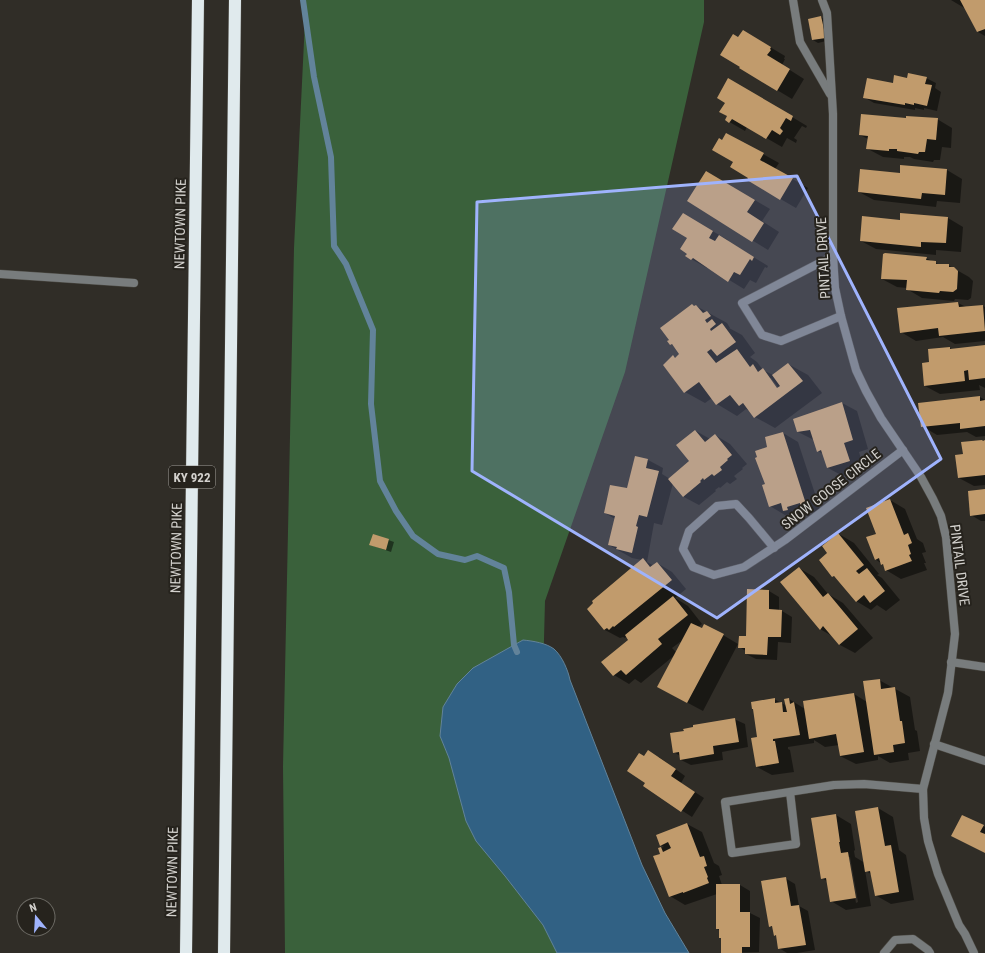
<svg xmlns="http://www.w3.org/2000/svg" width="985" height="953" viewBox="0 0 985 953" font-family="'Roboto Condensed',sans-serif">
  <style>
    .green { fill: #3a613b }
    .water { fill: #316184; stroke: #62839a }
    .shadow { fill: #0007; fill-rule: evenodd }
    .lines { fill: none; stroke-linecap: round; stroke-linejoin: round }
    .stream { stroke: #62839a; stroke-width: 6 }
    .building { fill: #c19b6c }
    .lane-casing { stroke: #4d4b45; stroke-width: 9 }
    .street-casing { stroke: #4d4b45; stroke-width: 9 }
    .highway-casing { stroke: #4d4b45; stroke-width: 13 }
    .lane { stroke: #787c7d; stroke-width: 8 }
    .street { stroke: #787c7d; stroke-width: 8 }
    .highway { stroke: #e0eaed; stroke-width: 12 }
    .marked { fill: #9fb3fd; fill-opacity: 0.2; stroke: #9fb3fd; stroke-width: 3; stroke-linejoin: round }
    .labels { text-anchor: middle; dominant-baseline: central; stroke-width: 4; stroke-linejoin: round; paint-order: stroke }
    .shield { fill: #26231d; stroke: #9f9d98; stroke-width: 1 }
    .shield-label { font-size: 13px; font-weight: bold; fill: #d3d1cd }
    .street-label { font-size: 14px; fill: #d3d1cd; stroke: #26231d }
  </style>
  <rect width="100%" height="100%" fill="#302d27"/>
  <polygon class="green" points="306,0 704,0 704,22 625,372 545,601 539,830 587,953 285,953 283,767 294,248"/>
  <path class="water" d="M523 640C533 641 546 643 554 649 562 656 568 670 570 680L642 865 665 913 689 953H557L543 925 505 876 476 841 466 821 449 758 440 736 443 707 457 684 473 668Z"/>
  <g class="shadow">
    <polygon points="951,0 985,0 985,36 978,32 966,9"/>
    <polygon points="821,17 826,20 830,40 818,43 813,40 809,20"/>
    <polygon points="739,38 758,40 785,56 784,59 785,59 782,65 804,79 792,99 740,68 741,67"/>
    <polygon points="926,78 936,83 935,88 941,92 937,111 924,108 924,110 915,108 915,110 874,103 864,97 908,79"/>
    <polygon points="744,88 807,126 806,128 802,126 794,138 797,140 796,143 787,138 782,147 747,127 745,131 726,120"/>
    <polygon points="907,119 937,119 952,128 951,148 942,147 940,160 934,160 933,162 914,159 910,157 904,157 904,159 883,157 868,149 868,139 860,135"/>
    <polygon points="727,134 779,163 775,169 808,188 796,208 748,180 749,177 735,162 722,141"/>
    <polygon points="947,170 962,179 960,203 937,201 936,207 874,200 859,192 901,174"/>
    <polygon points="707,172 770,209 762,221 779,232 768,250 688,201"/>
    <polygon points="683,214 728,240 727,241 768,266 767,268 765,267 756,283 750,280 744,289 708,267 707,268 686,256 688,253 688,238"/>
    <polygon points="901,214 948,218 963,227 961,252 936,250 936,255 876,249 861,241 900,221"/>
    <polygon points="926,258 940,265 948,265 969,277 973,281 971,298 968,300 955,299 954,301 922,298 907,289 907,288 897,287 882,279"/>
    <polygon points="958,303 966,307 983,306 985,307 985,341 955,344 943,337 916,341 901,332"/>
    <path d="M696 306 727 323 730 328H729L742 335 755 353 750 357 757 362 763 370 773 375 788 364 808 375 822 393 775 428 755 417 751 412 746 409 737 416 717 404 712 398 705 403 685 392 673 357 675 358 681 354 676 348 668 341ZM768 378H771L781 391 780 393Z"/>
    <polygon points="985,346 985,388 979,385 980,390 940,394 925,386 930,363 929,350 950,348 953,350"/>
    <polygon points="980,397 985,400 985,436 976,437 967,432 937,435 922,426"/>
    <polygon points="842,403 857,411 868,449 859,452 864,470 843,476 828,468 823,454 818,451 814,440 798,432 821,409"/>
    <path d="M696 431 710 439 715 435 730 444 747 464 742 468 743 469 734 476 737 479 730 484 727 482 720 488 719 487 715 490 716 491 699 505 684 497 673 483 662 525 654 523 647 562 654 566 657 563 672 572 686 589 675 598 688 606 702 624 698 627 723 635 738 644 703 711 658 687 676 654 641 683 635 679 629 684 614 675 630 640 627 636 625 638 623 637 620 638 605 630 588 609 642 560 632 558 609 545 615 519 605 513 628 490 636 457 648 460 663 468 662 474 670 479 691 461ZM680 642 682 643 677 653 672 648Z"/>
    <polygon points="783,433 798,442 821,512 816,514 814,512 802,516 803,518 799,519 789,514 785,515 770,506 766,485 769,448"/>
    <polygon points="985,441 985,485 974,486 959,478 964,455"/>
    <polygon points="985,490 985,521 981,521 971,515"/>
    <polygon points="890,500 905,509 917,539 923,543 926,552 922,553 926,563 924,563 927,570 901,579 886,570 885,566 875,559 877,534"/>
    <polygon points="839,534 854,543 879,574 877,575 882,578 900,600 886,611 877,605 871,610 856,601 838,579 833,576 829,553"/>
    <polygon points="374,535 394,542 391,552 371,545"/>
    <polygon points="799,568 814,577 828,594 843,603 873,638 855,653 840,645 832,636 820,629"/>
    <polygon points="748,590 769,591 779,597 779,611 782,611 792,617 791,643 778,642 777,660 756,659 746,654 746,651 739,647 747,637"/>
    <polygon points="879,680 910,697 915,730 917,731 920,751 908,753 909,760 890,763 878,756 878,760 856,764 840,756 839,745 825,747 814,740 814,743 788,747 788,749 790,750 794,772 772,775 757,767 759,738 774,699 787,706 789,699 805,709 854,694 867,702"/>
    <polygon points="734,719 745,724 748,747 722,752 723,760 691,765 681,760 680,756 674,752"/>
    <polygon points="645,757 659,757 685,776 681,783 704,798 692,817 644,786 646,783"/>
    <path d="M878 808 893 817 899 850 906 855 914 900 891 904 875 895 872 875 865 870 871 906 846 910 831 901 828 882 822 878 836 815 851 824 855 850 854 851 855 857 865 863ZM848 857H850L858 902 856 903Z"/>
    <polygon points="963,816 985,827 985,853 953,836"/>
    <polygon points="687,824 702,832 714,863 719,866 722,875 719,876 722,885 740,885 750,891 750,913 760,918 759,952 723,953 720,931 717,929 717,894 685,905 670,896 659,848 664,847 661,845"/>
    <polygon points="785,878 795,884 799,906 808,911 815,950 797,953 787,953 779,948 777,936 775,935 774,928 770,926"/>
  </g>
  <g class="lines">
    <polyline class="stream" points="303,0 314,77 331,157 334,246 346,264 373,330 371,404 380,481 396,511 413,536 438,554 465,560 477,556 504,568 509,592 514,645 517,652"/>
  </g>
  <g class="building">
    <polygon points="960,0 985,0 985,29 977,32"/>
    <polygon points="821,16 826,38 812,40 808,19"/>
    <polygon points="743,30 771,47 770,49 771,50 767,55 790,69 777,91 739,68 740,67 720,55 733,34 738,37"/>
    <polygon points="908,73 927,77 925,84 932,85 927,106 914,103 914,105 905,103 905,105 863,98 867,78 893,83 894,75 907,78"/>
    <polygon points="728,78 793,116 791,121 786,118 780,128 783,131 780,135 772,130 766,139 732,119 729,123 725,120 727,116 719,112 725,103 717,98"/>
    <polygon points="861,114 906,118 906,116 938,118 936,140 927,139 925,152 919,152 918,154 897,151 897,149 889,149 889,151 866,149 868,136 859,135"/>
    <polygon points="726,133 764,153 760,160 793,178 780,200 747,180 748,178 730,167 733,162 712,150 719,138 722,140"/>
    <polygon points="900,165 947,169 945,195 922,193 921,199 858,192 860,169 900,173"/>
    <polygon points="706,171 755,200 747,212 764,223 752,242 687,201"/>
    <polygon points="683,213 713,231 709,238 715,241 719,235 754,257 752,261 750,259 740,275 734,272 728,282 693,258 691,260 685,256 687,254 680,249 687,238 672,229"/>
    <polygon points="900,213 948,217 946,243 921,242 921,247 860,241 862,216 900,220"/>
    <polygon points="885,253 927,257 926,260 936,261 936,264 949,264 949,267 954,267 958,271 957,289 953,292 940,291 939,293 906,290 907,280 881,279 883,254"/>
    <polygon points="958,302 959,307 983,305 985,331 939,336 938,328 900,333 897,308"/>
    <polygon points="692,304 694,306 696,305 703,313 707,311 711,316 705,320 707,323 712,319 716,324 710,329 711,331 722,323 736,342 717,356 711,349 707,352 716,363 737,349 750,367 753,364 758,372 763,368 777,388 780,386 772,375 788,363 803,381 754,418 743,403 739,406 730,395 716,405 699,382 684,393 663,365 673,355 675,358 679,354 672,344 670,345 667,341 669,340 660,328"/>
    <polygon points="985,345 985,378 969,380 968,370 964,371 965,381 924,386 922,363 929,362 928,349 950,347 950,349"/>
    <polygon points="980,396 980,401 985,400 985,426 960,429 960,423 921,427 918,403"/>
    <polygon points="842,402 853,440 844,443 850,461 827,468 821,450 817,452 810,430 797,432 793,419"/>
    <polygon points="695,430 705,442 715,434 732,455 727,459 728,460 720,467 722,470 714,476 712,474 704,480 703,478 700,481 701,482 683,497 668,479 689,461 676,445"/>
    <polygon points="783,432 806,504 800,505 800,503 787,507 788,510 783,511 781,503 769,507 762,485 765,484 755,458 757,457 755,451 767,447 765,437"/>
    <polygon points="982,440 983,441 985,440 985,475 958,478 955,455 963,454 961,442"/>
    <polygon points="635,456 648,459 646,468 659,471 647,517 639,515 636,526 638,527 632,553 616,549 617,547 608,545 615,516 604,513 610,485 627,488"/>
    <polygon points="985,489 985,514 970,516 968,491"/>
    <polygon points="890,499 904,535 908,533 912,543 908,545 911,554 909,555 912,561 885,571 883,564 881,565 879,558 875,560 866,537 876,534 866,508"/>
    <polygon points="838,533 864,565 856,571 859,574 867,568 885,591 870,603 864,595 856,602 834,576 832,577 819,560 827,553 822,546"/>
    <polygon points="373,534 389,539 386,550 369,545"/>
    <polygon points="643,558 650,567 657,562 672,580 614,627 613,626 609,630 607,628 604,630 587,609 593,603 592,601"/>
    <polygon points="799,567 823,597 828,593 858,629 839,645 823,626 820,630 780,582"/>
    <polygon points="747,589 769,590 769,609 782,610 781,637 768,637 767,655 745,654 745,648 738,648 739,636 746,636"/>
    <polygon points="673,596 688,615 658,639 662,644 626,675 621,670 613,676 601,662 628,640 625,635"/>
    <polygon points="691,623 702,628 704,624 724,634 687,703 657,687"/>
    <polygon points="880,679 881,689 895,687 900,721 902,721 905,743 893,745 894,752 874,755 863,681"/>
    <polygon points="854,693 864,752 840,756 836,734 809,739 803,701"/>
    <polygon points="775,698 775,703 782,702 783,712 787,712 784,699 789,698 790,704 794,702 800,735 773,739 773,741 775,741 779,763 756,767 751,738 757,737 753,709 752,709 751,702"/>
    <polygon points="735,718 739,742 713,746 714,754 680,760 679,752 673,753 670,733 684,731 683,729 693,727 693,725"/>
    <polygon points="648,750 676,769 671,776 695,792 681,812 643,786 645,783 627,771 639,753 644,756"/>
    <polygon points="878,807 885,846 891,845 899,892 875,896 870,871 865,872 855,811"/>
    <polygon points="836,814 840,842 839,842 841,853 848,852 856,898 830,902 826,878 821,879 811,818"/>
    <polygon points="962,815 984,825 980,832 985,834 985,853 951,836"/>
    <polygon points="687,823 700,857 704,856 707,866 704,867 708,877 707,878 709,883 683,893 683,892 669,897 653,856 660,854 658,848 661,847 663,852 671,848 668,842 660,846 656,835"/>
    <polygon points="786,877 791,906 799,905 806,945 778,949 776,935 774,936 772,926 769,927 761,881"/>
    <polygon points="716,884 740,884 740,912 750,912 750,947 742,947 742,953 721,953 721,938 719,938 719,929 716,929"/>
  </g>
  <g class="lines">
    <defs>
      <polyline id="lane" points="0,274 134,283"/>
      <g id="street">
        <polyline points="793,0 800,42 830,94"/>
        <polyline points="822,0 827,13 833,114 833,256 835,288 841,316 856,370 866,391 881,418 921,477 933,499 941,516 946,537 955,634 948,693 923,789 924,818 928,841 938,874 959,925 965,934 974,953"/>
        <polyline points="833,256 742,303 762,335 781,341 841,316"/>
        <polyline points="774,548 749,518 736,504 717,506 689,531 683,549 693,567 714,575 744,567 785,540 903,450"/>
        <polyline points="951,662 985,667"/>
        <polyline points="934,744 985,761"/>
        <polyline points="790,792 796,844 732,853 725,802 834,785 864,784 923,789"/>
        <polyline points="884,953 895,940 913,939 928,950 930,953"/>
      </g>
      <g id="highway">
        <polyline points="186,953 198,0"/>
        <polyline points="224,953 235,0"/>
      </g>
    </defs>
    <use href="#lane" class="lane-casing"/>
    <use href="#street" class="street-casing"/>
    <use href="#highway" class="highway-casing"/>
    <use href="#lane" class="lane"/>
    <use href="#street" class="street"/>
    <use href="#highway" class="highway"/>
  </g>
  <path class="marked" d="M797 176 941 459 717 618 472 471 477 202Z"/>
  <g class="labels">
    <rect class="shield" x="169" y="466" width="46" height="22" rx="3"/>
    <g class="shield-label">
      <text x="192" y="477">KY 922</text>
    </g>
    <g class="street-label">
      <text transform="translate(180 224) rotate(-89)">NEWTOWN PIKE</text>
      <text transform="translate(823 258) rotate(-93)">PINTAIL DRIVE</text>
      <text transform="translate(831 489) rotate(-38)">SNOW GOOSE CIRCLE</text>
      <text transform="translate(176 548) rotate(-89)">NEWTOWN PIKE</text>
      <text transform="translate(960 565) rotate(83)">PINTAIL DRIVE</text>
      <text transform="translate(172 872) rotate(-89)">NEWTOWN PIKE</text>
    </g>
  </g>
  <g transform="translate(36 917) rotate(342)"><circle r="19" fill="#26231d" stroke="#6b6963"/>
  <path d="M0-3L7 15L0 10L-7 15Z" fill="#9fb3fd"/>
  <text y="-6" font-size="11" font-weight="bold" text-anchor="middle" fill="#d3d1cd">N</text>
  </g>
</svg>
